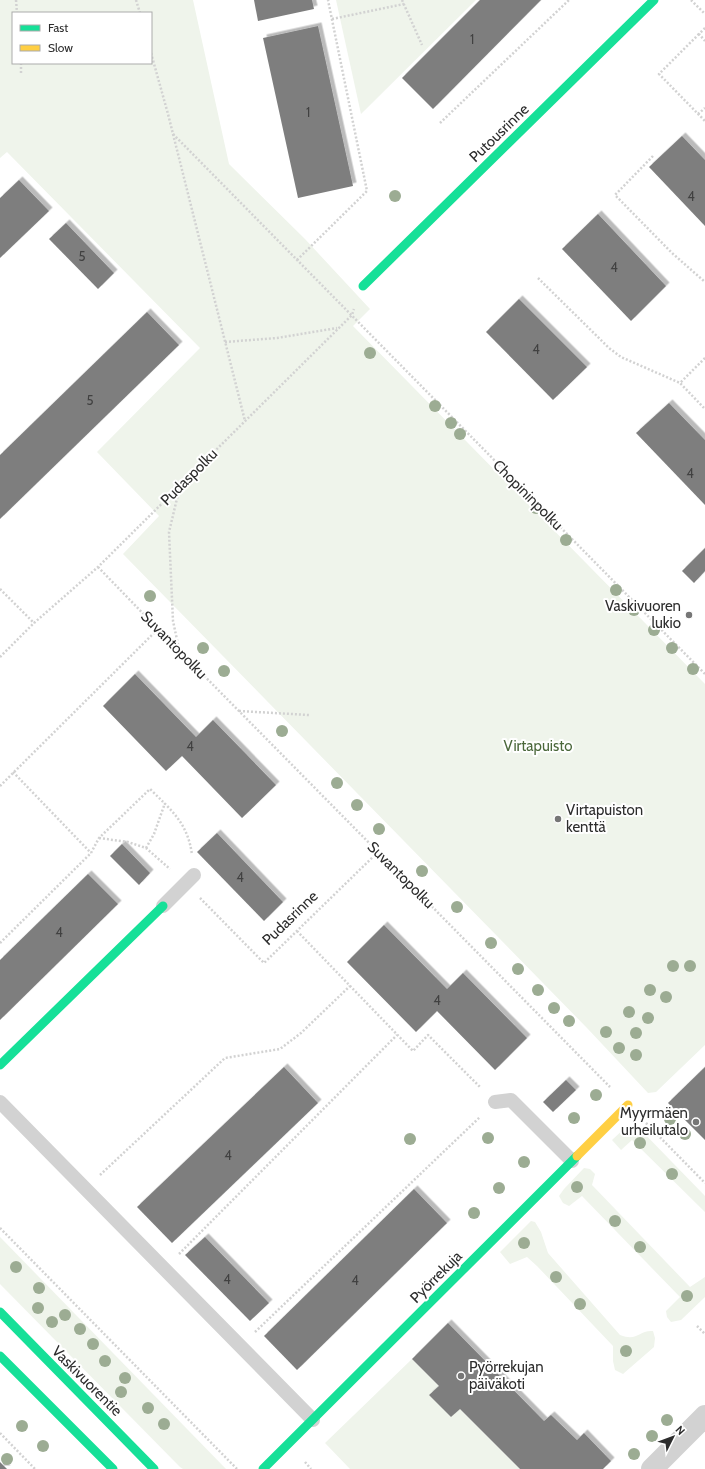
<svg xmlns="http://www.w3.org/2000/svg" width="705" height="1469" viewBox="0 0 705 1469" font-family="Cabin,sans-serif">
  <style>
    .green { fill: #eff4eb; fill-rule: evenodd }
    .building { fill: #7e7e7e; filter: url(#shadow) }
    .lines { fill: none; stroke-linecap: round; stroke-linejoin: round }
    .path { stroke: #d2d2d2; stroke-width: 2.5; stroke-dasharray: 2 2; stroke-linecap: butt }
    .lane { stroke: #d2d2d2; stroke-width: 14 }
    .street { stroke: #d2d2d2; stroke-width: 22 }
    .fast { stroke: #16e098; stroke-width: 9 }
    .slow { stroke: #ffcf43; stroke-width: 9 }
    .tree { fill: #9cac93 }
    .poi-dot { fill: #767676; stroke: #fff; stroke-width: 1.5 }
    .labels { text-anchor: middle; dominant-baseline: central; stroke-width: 4; stroke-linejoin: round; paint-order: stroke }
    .number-label { font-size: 13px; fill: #414141 }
    .street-label { font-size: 15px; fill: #2d2d2d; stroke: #fff }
    .poi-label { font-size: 15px; fill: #2d2d2d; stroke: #fff; text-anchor: end }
    .park-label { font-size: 15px; fill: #4b683b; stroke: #fff }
  </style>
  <defs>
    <filter id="shadow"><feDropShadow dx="3.5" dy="-3.5" stdDeviation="0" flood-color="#0004"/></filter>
  </defs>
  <rect width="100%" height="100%" fill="#fff"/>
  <g class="green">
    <path d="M0 0H193L229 164 305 239 370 309 353 326 705 684V1045L656 1092 648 1093 587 1028 123 554 159 516 97 452 200 348 7 152 0 158ZM13 13H151V63H13Z"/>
    <polygon points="336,0 476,0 361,114"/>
    <polygon points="637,1126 705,1196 705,1212 632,1140 621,1150 612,1140 625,1128"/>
    <polygon points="584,1168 590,1169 595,1174 592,1185 690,1287 705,1277 705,1297 681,1320 671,1322 667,1317 666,1311 680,1297 582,1196 569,1206 563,1203 559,1196 564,1189"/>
    <path d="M531 1221 535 1222 541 1232 548 1253 620 1335C638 1342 638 1330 653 1331L655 1338 654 1347 623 1374 615 1370 613 1361V1346L537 1266 527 1257 510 1264 500 1252Z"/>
    <polygon points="0,1237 226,1469 183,1469 180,1467 0,1284"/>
    <polygon points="412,1359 439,1386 430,1395 451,1417 460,1409 520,1469 350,1469 325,1443"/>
  </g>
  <g class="building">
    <polygon points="254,0 312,0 314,9 258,21"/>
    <polygon points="480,0 541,0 433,109 402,78"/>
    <polygon points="318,26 353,186 298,198 263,38"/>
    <polygon points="682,136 705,160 705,226 649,167"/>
    <polygon points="19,180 49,211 0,258 0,198"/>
    <polygon points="598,214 666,286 631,321 562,249"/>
    <polygon points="66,223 114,273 98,289 49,239"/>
    <polygon points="519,299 587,367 553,400 486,332"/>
    <polygon points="147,312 179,345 0,519 0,455"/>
    <polygon points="669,403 705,440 705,505 636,433"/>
    <polygon points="705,548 705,571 694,583 682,571"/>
    <polygon points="135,674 196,737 213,720 276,785 242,818 182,756 166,771 103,706"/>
    <polygon points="217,833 283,902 264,921 197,852"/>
    <polygon points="122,844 150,873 139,885 110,856"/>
    <polygon points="88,874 118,904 0,1020 0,960"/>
    <polygon points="384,925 447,989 463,973 527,1038 495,1070 437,1011 416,1032 347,962"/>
    <polygon points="284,1067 318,1103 172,1243 137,1207"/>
    <polygon points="705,1067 705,1140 668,1103"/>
    <polygon points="566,1080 576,1090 553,1112 543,1102"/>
    <polygon points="414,1189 447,1223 297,1370 264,1336"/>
    <polygon points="205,1237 269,1303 250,1321 185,1255"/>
    <polygon points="448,1323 544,1421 551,1415 577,1440 584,1433 611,1461 603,1469 520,1469 460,1409 451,1417 429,1395 439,1386 412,1359"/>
    <polygon points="0,1462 7,1469 0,1469"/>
  </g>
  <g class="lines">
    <g class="path">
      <polyline points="16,0 17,13"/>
      <polyline points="136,0 140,13"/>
      <polyline points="402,0 422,45"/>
      <polyline points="691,0 705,14"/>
      <polyline points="332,19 404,4"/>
      <polyline points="705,28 699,34 705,41"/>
      <polyline points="699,34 659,74 705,121"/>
      <polyline points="151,53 168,114 245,421"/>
      <polyline points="21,63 21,75"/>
      <polyline points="698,114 705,108"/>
      <polyline points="440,123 569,0"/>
      <polyline points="173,134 705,674"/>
      <polyline points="653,156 615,195 672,253 705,282"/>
      <polyline points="297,260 367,191 328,0"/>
      <polyline points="538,278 609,348 621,357 680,383"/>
      <polyline points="225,342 277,338 337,328"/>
      <polyline points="705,358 680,383 705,409"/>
      <polyline points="98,567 158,629 610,1087"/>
      <polyline points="0,589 34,623"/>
      <polyline points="179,649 173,621 169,532 180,486"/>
      <polyline points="0,657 34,623 98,567 352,315 354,309"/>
      <polyline points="239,711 309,715"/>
      <polyline points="13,772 91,853"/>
      <polyline points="0,786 158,629"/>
      <polyline points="99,838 128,842 146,848 170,869"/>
      <polyline points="146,848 154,834 165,803"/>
      <polyline points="200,898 264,963 378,852"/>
      <polyline points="297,931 413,1051 428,1035 480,1087"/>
      <path d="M0 943 91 853 99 838 150 789C171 810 188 823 192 855"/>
      <polyline points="646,1123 705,1183"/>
      <polyline points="100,1175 225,1058 280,1049 301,1033 350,986"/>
      <polyline points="0,1228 237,1469"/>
      <polyline points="179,1254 397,1035"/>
      <polyline points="697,1326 705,1334"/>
      <polyline points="255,1332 480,1117"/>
      <polyline points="0,1433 35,1469"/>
      <polyline points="305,1462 311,1469"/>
    </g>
    <g class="lane">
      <polyline points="163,906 194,875"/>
      <polyline points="0,1102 313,1420"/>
      <polyline points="495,1102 511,1100 572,1161"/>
    </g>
    <polyline class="street" points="652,1469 705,1416"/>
    <g class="fast">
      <polyline points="363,286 654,0"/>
      <polyline points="0,1065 163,906"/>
      <polyline points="0,1312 154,1469"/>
      <polyline points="0,1356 113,1469"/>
      <polyline points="263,1469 577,1156"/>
    </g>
    <polyline class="slow" points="577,1156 628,1105"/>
  </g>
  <g class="tree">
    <circle cx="395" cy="196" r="6"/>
    <circle cx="370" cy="353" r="6"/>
    <circle cx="435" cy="406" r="6"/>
    <circle cx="451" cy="423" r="6"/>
    <circle cx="460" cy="434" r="6"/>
    <circle cx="536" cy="508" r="6"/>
    <circle cx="566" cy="540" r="6"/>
    <circle cx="616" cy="590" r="6"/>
    <circle cx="150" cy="596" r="6"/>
    <circle cx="634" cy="610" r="6"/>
    <circle cx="654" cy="630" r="6"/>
    <circle cx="203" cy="648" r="6"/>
    <circle cx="672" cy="648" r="6"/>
    <circle cx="693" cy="669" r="6"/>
    <circle cx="224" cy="671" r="6"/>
    <circle cx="282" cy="731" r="6"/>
    <circle cx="337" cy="783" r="6"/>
    <circle cx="357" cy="805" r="6"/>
    <circle cx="379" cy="829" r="6"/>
    <circle cx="422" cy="871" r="6"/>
    <circle cx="457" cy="907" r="6"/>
    <circle cx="491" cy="943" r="6"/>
    <circle cx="673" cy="966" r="6"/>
    <circle cx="690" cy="966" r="6"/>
    <circle cx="518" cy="969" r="6"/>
    <circle cx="538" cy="990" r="6"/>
    <circle cx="650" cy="990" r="6"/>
    <circle cx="666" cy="997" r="6"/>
    <circle cx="554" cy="1008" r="6"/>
    <circle cx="629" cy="1012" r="6"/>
    <circle cx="648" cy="1018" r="6"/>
    <circle cx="569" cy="1021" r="6"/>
    <circle cx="606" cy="1032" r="6"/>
    <circle cx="636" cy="1033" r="6"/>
    <circle cx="619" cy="1048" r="6"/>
    <circle cx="636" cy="1055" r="6"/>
    <circle cx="596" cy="1095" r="6"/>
    <circle cx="574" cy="1118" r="6"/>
    <circle cx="670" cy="1119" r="6"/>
    <circle cx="685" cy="1134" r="6"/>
    <circle cx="488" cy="1138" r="6"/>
    <circle cx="410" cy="1139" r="6"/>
    <circle cx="640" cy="1143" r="6"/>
    <circle cx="524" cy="1162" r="6"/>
    <circle cx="672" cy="1174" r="6"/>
    <circle cx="577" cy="1187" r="6"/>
    <circle cx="499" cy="1188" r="6"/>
    <circle cx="474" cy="1213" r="6"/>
    <circle cx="615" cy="1221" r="6"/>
    <circle cx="524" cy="1243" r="6"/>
    <circle cx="640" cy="1247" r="6"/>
    <circle cx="16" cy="1267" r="6"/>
    <circle cx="556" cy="1277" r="6"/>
    <circle cx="39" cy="1288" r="6"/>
    <circle cx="687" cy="1296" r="6"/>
    <circle cx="580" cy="1304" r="6"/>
    <circle cx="38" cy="1308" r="6"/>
    <circle cx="65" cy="1315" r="6"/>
    <circle cx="52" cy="1322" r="6"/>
    <circle cx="80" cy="1329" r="6"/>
    <circle cx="93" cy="1344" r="6"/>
    <circle cx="626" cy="1351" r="6"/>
    <circle cx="105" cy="1361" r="6"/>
    <circle cx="125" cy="1378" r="6"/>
    <circle cx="121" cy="1392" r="6"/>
    <circle cx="148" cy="1408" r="6"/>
    <circle cx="667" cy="1420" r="6"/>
    <circle cx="164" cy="1424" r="6"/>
    <circle cx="22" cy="1426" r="6"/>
    <circle cx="652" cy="1436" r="6"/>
    <circle cx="43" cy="1446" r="6"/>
    <circle cx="634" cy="1454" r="6"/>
    <circle cx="7" cy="1459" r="6"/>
  </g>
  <g class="poi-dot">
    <circle cx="689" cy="615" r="4"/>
    <circle cx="558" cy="819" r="4"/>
    <circle cx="696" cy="1122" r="4"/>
    <circle cx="461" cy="1376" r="4"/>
  </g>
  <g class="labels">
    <g class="number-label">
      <text x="472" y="39">1</text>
      <text x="308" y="112">1</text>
      <text x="691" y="196">4</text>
      <text x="82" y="256">5</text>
      <text x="614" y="267">4</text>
      <text x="536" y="349">4</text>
      <text x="90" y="400">5</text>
      <text x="690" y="473">4</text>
      <text x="190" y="746">4</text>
      <text x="240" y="877">4</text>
      <text x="59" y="932">4</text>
      <text x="437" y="1000">4</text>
      <text x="228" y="1155">4</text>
      <text x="227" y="1279">4</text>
      <text x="355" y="1280">4</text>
    </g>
    <g class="street-label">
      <text transform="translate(499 133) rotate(-44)">Putousrinne</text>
      <text transform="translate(189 477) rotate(-45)">Pudaspolku</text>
      <text transform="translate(528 495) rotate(45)">Chopininpolku</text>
      <text transform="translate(174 645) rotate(46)">Suvantopolku</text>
      <text transform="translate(401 875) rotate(45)">Suvantopolku</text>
      <text transform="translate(290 918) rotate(-44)">Pudasrinne</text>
      <text transform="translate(436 1277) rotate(-45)">Pyörrekuja</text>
      <text transform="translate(87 1381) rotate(45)">Vaskivuorentie</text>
    </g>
    <g class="poi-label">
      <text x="681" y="606">Vaskivuoren<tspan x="681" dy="17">lukio</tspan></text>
      <text x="566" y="810" text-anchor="start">Virtapuiston<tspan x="566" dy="17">kenttä</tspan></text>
      <text x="688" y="1113">Myyrmäen<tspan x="688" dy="17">urheilutalo</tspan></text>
      <text x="469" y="1367" text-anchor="start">Pyörrekujan<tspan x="469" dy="17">päiväkoti</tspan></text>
    </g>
    <g class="park-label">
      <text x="538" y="746">Virtapuisto</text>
    </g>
  </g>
  <rect x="12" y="12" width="140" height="52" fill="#ffffff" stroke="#ababab"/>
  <rect x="20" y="25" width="20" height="6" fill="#16e098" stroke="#ababab"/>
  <text x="48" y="32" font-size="12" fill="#2d2d2d">Fast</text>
  <rect x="20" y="45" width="20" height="6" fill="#ffcf43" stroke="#ababab"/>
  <text x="48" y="52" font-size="12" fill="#2d2d2d">Slow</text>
  <g transform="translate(673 1437) rotate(48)" stroke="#ffffff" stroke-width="3" paint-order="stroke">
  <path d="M0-3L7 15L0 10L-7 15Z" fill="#2d2d2d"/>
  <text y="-6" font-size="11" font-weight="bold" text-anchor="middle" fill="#2d2d2d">N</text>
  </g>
</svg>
